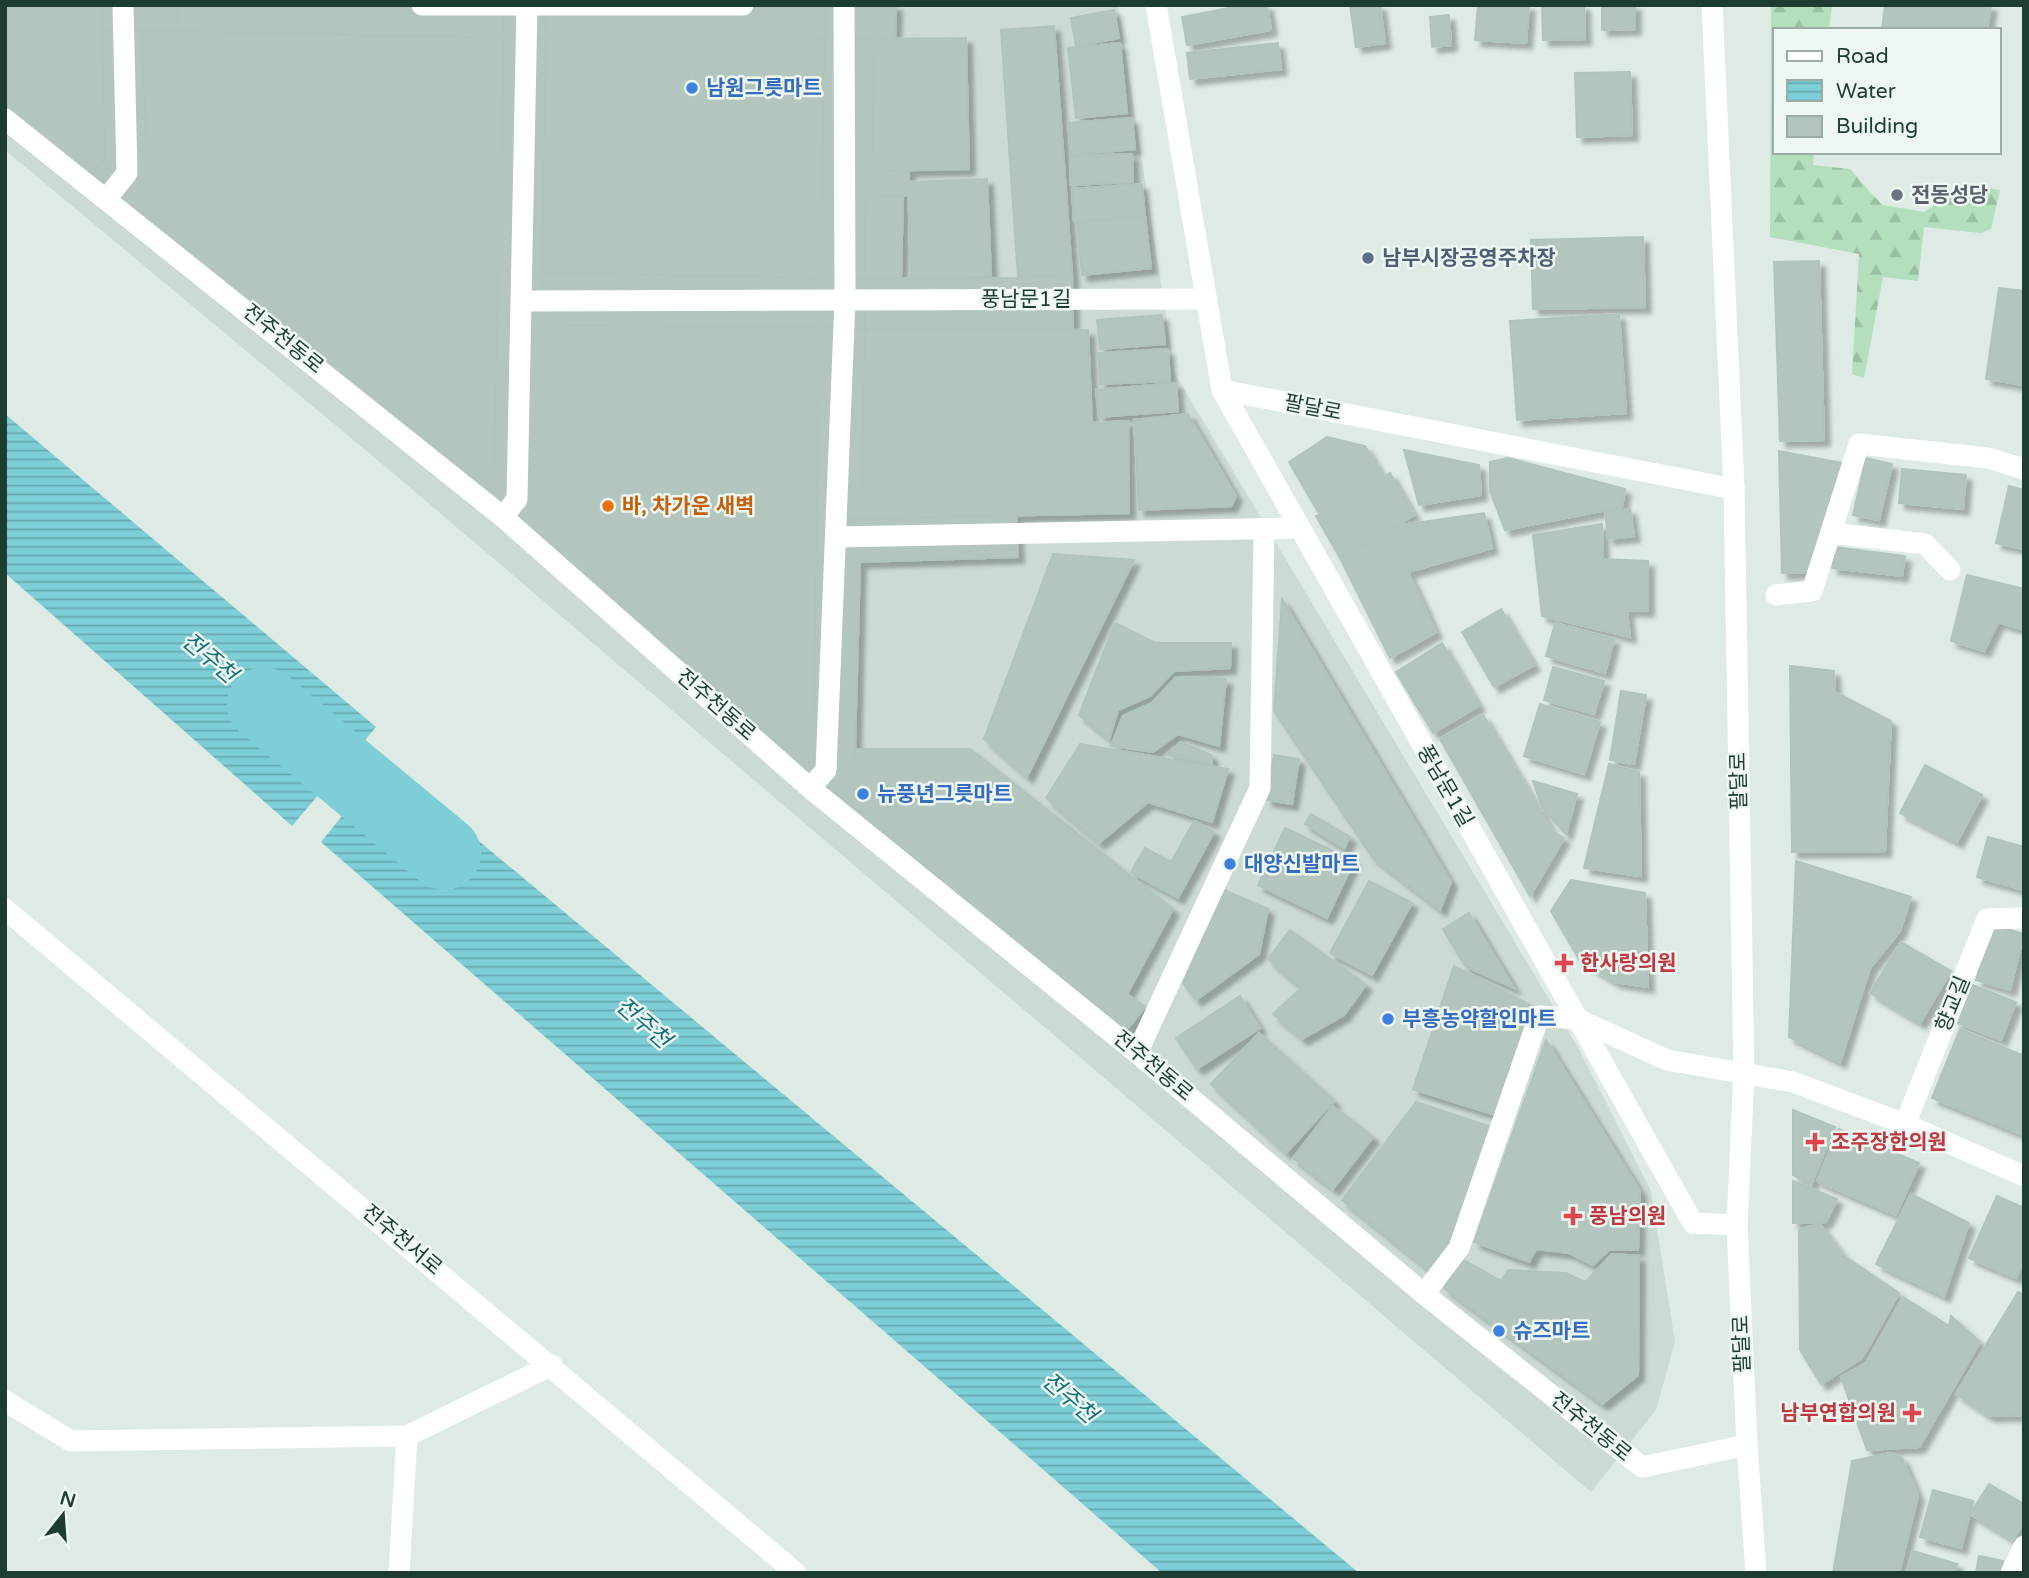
<svg xmlns="http://www.w3.org/2000/svg" width="2029" height="1578" viewBox="0 0 2029 1578" font-family="'Varela Round','Noto Sans KR',sans-serif">
  <style>
    .built { fill: #cbdbd3 }
    .forest { fill: url(#forest-firs) }
    .water { fill: url(#water-rules) }
    .lines { fill: none; stroke-linecap: round; stroke-linejoin: round }
    .river { stroke: #7eced7; stroke-width: 74 }
    .building { fill: #b2c6bd; stroke: #afc5bb; stroke-width: 2; filter: url(#shadow) }
    .minor { stroke: #fff; stroke-width: 21 }
    .tertiary { stroke: #fff; stroke-width: 21 }
    .shop-dot { fill: #3f7fe0; stroke: #eef7f2; stroke-width: 2.5 }
    .worship-dot { fill: #6b7280; stroke: #eef7f2; stroke-width: 2.5 }
    .service-dot { fill: #5c6f8a; stroke: #eef7f2; stroke-width: 2.5 }
    .food-dot { fill: #e8710a; stroke: #eef7f2; stroke-width: 2.5 }
    .health-dot { fill: #e0444e; stroke: #eef7f2; stroke-width: 2.5 }
    .labels { text-anchor: middle; dominant-baseline: central; stroke-width: 5; stroke-linejoin: round; paint-order: stroke }
    .shop-label { font-size: 21px; font-weight: bold; fill: #366cbe; stroke: #eef7f2; text-anchor: start }
    .worship-label { font-size: 21px; font-weight: bold; fill: #5b616d; stroke: #eef7f2; text-anchor: start }
    .service-label { font-size: 21px; font-weight: bold; fill: #4e5e75; stroke: #eef7f2; text-anchor: start }
    .street-label { font-size: 21px; fill: #1d3c32; stroke: #eef7f2 }
    .food-label { font-size: 21px; font-weight: bold; fill: #c56008; stroke: #eef7f2; text-anchor: start }
    .health-label { font-size: 21px; font-weight: bold; fill: #be3a42; stroke: #eef7f2; text-anchor: start }
    .water-label { font-size: 23px; font-style: italic; fill: #12717d; stroke: #eef7f2 }
  </style>
  <defs>
    <pattern id="forest-firs" width="22" height="20" patternUnits="userSpaceOnUse" patternTransform="scale(1.75)"><rect width="22" height="20" fill="#b3dfbd"/><path d="M5 1l3.5 6h-7zM16 11l3.5 6h-7z" fill="#9ac0a3"/></pattern>
    <pattern id="water-rules" width="6" height="5" patternUnits="userSpaceOnUse" patternTransform="scale(1.75)"><rect width="6" height="5" fill="#7eced7"/><path d="M0 2.5h6" fill="none" stroke="#67a8af"/></pattern>
    <filter id="shadow"><feDropShadow dx="6" dy="6" stdDeviation="2" flood-color="#0004"/></filter>
  </defs>
  <rect width="100%" height="100%" fill="#ddebe4"/>
  <polygon class="built" points="5,5 1118,5 1175,374 1580,1051 1651,1191 1675,1342 1656,1410 1591,1492 387,468 5,150"/>
  <polygon class="forest" points="1771,5 1832,5 1829,30 1775,30 1775,152 1814,152 1813,165 1850,169 1882,205 1925,212 1961,184 2000,190 1991,229 1981,233 1924,227 1918,281 1883,277 1864,378 1852,374 1859,254 1770,237"/>
  <g class="water">
    <polygon points="5,414 376,727 292,826 5,573"/>
    <polygon points="385,763 1359,1573 1162,1573 321,842"/>
  </g>
  <g class="lines">
    <polyline class="river" points="264,704 444,853"/>
  </g>
  <g class="building">
    <polygon points="5,5 102,5 105,159 91,174 5,108"/>
    <polygon points="102,5 141,5 141,31 102,32"/>
    <rect x="141" y="5" width="37" height="26"/>
    <polygon points="178,5 503,5 504,38 178,31"/>
    <polygon points="503,5 546,5 546,38 504,38"/>
    <polygon points="546,5 827,5 825,38 546,38"/>
    <polygon points="827,5 877,5 875,39 825,38"/>
    <polygon points="877,5 896,5 895,39 875,39"/>
    <polygon points="1245,5 1267,5 1271,30 1187,45 1182,17"/>
    <polygon points="1350,5 1380,5 1385,43 1356,47"/>
    <polygon points="1478,5 1529,5 1526,43 1475,40"/>
    <polygon points="1542,5 1584,5 1585,39 1543,40"/>
    <polygon points="1602,5 1635,5 1635,29 1602,30"/>
    <polygon points="1885,5 1991,5 1987,30 1882,30"/>
    <polygon points="1114,10 1119,38 1076,46 1071,18"/>
    <polygon points="1449,15 1451,45 1432,47 1430,17"/>
    <polygon points="1054,26 1072,274 1018,278 1001,30"/>
    <polygon points="141,31 504,38 494,468 481,489 135,208 149,190"/>
    <polygon points="141,31 149,190 135,208 91,174 105,159 102,32"/>
    <polygon points="504,38 546,38 542,273 499,271"/>
    <polygon points="546,38 825,38 820,278 542,273"/>
    <polygon points="825,38 875,39 872,171 909,170 909,196 866,195 864,279 820,278"/>
    <polygon points="966,38 969,169 872,171 875,39"/>
    <polygon points="1120,43 1127,113 1076,118 1068,48"/>
    <polygon points="1278,43 1281,69 1190,79 1187,53"/>
    <polygon points="1630,72 1632,135 1577,137 1575,73"/>
    <polygon points="1132,118 1135,149 1071,155 1068,123"/>
    <polygon points="1132,154 1133,182 1071,185 1070,156"/>
    <polygon points="987,179 991,276 911,279 908,182"/>
    <polygon points="1142,184 1145,216 1074,221 1072,189"/>
    <polygon points="866,195 903,196 901,278 864,279"/>
    <polygon points="1145,216 1151,268 1082,275 1077,223"/>
    <polygon points="1643,237 1645,307 1533,309 1531,240"/>
    <polygon points="1819,261 1824,440 1780,441 1774,262"/>
    <polygon points="499,271 542,273 541,325 497,322"/>
    <polygon points="542,273 820,278 820,327 541,325"/>
    <polygon points="1072,274 1073,330 865,329 864,279 1018,278"/>
    <polygon points="820,278 864,279 865,329 820,327"/>
    <polygon points="1999,288 2024,291 2024,385 1986,379"/>
    <polygon points="1619,314 1626,413 1517,420 1510,321"/>
    <polygon points="1162,315 1165,344 1100,349 1097,320"/>
    <polygon points="497,322 541,325 539,521 531,532 481,489 494,468"/>
    <polygon points="541,325 820,327 813,760 805,768 531,532 539,521"/>
    <polygon points="820,327 865,329 861,519 817,519"/>
    <polygon points="865,329 1088,330 1092,423 1128,421 1129,513 861,519"/>
    <polygon points="1168,349 1170,381 1100,384 1098,353"/>
    <polygon points="1176,383 1178,411 1099,417 1096,390"/>
    <polygon points="1188,414 1236,496 1231,506 1139,510 1134,420"/>
    <polygon points="1327,437 1365,446 1382,475 1318,512 1289,462"/>
    <polygon points="1404,450 1479,465 1481,495 1419,505"/>
    <polygon points="1779,451 1842,463 1812,572 1782,573"/>
    <polygon points="1508,458 1625,489 1622,507 1505,530 1490,491 1490,462"/>
    <polygon points="1866,458 1892,464 1879,520 1853,515"/>
    <polygon points="1902,469 1966,475 1963,509 1899,503"/>
    <polygon points="1390,473 1414,515 1340,558 1316,516"/>
    <polygon points="2009,486 2024,490 2024,549 1996,543"/>
    <polygon points="1630,509 1634,536 1608,539 1605,511"/>
    <polygon points="1484,513 1492,548 1408,572 1436,632 1390,658 1341,560 1401,525"/>
    <polygon points="1016,515 1018,557 860,562 861,519"/>
    <polygon points="817,519 861,519 860,562 816,562"/>
    <polygon points="1602,524 1603,559 1648,561 1648,611 1627,610 1630,637 1542,616 1533,535"/>
    <polygon points="1835,547 1905,556 1902,576 1832,568"/>
    <polygon points="1053,554 1134,560 1027,777 984,739"/>
    <polygon points="816,562 860,562 855,749 851,783 839,796 805,768 813,760"/>
    <polygon points="1967,575 2024,589 2024,630 1998,622 1984,651 1951,641"/>
    <polygon points="1282,599 1451,882 1440,910 1372,857 1274,711"/>
    <polygon points="1501,609 1534,665 1494,687 1462,632"/>
    <polygon points="1115,623 1155,643 1231,643 1230,668 1174,671 1150,696 1118,710 1109,739 1079,715"/>
    <polygon points="1555,623 1614,639 1605,673 1546,656"/>
    <polygon points="1442,643 1479,706 1433,733 1396,672"/>
    <polygon points="1790,666 1834,671 1835,692 1891,721 1885,851 1792,852"/>
    <polygon points="1553,667 1604,681 1594,714 1544,700"/>
    <polygon points="1176,677 1226,679 1219,746 1178,734 1153,752 1111,746 1123,716 1152,703"/>
    <polygon points="1621,691 1646,695 1634,764 1610,760"/>
    <polygon points="1540,704 1600,722 1584,774 1524,756"/>
    <polygon points="1483,715 1552,831 1564,838 1530,896 1440,739"/>
    <polygon points="1181,742 1211,755 1212,764 1166,755"/>
    <polygon points="1080,744 1228,769 1212,822 1148,802 1099,843 1046,798"/>
    <polygon points="855,749 970,749 1173,909 1127,994 1145,1007 1129,1027 1118,1028 839,796 851,783"/>
    <polygon points="1274,755 1299,759 1292,804 1266,800"/>
    <polygon points="1609,764 1639,772 1641,876 1584,868"/>
    <polygon points="1925,765 1982,795 1957,842 1900,813"/>
    <polygon points="1533,781 1577,794 1566,834 1542,808"/>
    <polygon points="1311,814 1350,837 1344,848 1305,824"/>
    <polygon points="1194,821 1214,832 1178,898 1131,872 1145,848 1171,862"/>
    <polygon points="1285,828 1354,861 1327,918 1258,885"/>
    <polygon points="1988,837 2024,847 2024,890 1977,877"/>
    <polygon points="1796,861 1911,897 1900,931 1870,968 1840,1062 1789,1037"/>
    <polygon points="1571,880 1645,893 1648,987 1615,982 1580,961 1551,911"/>
    <polygon points="1369,881 1412,903 1372,975 1330,953"/>
    <polygon points="1224,890 1268,909 1259,954 1196,1000 1183,983"/>
    <polygon points="1469,913 1514,988 1465,966 1443,929"/>
    <polygon points="1992,925 2024,934 2010,990 1976,980"/>
    <polygon points="1290,930 1366,985 1344,1015 1302,1039 1273,1014 1301,988 1268,959"/>
    <polygon points="1901,942 1951,971 1920,1023 1870,993"/>
    <polygon points="1454,966 1530,1005 1495,1115 1413,1089"/>
    <polygon points="1970,984 2016,1002 2001,1040 1955,1022"/>
    <polygon points="1240,996 1260,1028 1197,1069 1176,1038"/>
    <polygon points="1960,1029 2024,1056 2024,1135 1932,1098"/>
    <polygon points="1259,1033 1334,1101 1286,1153 1211,1084"/>
    <polygon points="1546,1040 1640,1191 1638,1250 1609,1250 1593,1265 1569,1253 1536,1249 1529,1262 1474,1242"/>
    <polygon points="1416,1102 1491,1127 1453,1240 1428,1269 1342,1200"/>
    <polygon points="1333,1106 1373,1137 1333,1189 1293,1158"/>
    <polygon points="1793,1110 1835,1127 1811,1185 1793,1175"/>
    <polygon points="1839,1129 1919,1163 1896,1215 1817,1181"/>
    <polygon points="1793,1181 1837,1199 1826,1222 1793,1223"/>
    <polygon points="1911,1194 1969,1223 1944,1296 1876,1264"/>
    <polygon points="1997,1196 2024,1208 2024,1261 2016,1278 1969,1258"/>
    <polygon points="1820,1224 1843,1255 1899,1293 1862,1358 1821,1384 1800,1350 1799,1230"/>
    <polygon points="1612,1254 1639,1256 1638,1375 1602,1404 1444,1288 1462,1259 1501,1281 1508,1270 1566,1273 1585,1282"/>
    <polygon points="2018,1292 2024,1295 2024,1415 1989,1416 1956,1394"/>
    <polygon points="1903,1297 1949,1326 1951,1316 1980,1342 1919,1447 1867,1450 1841,1377 1866,1363"/>
    <polygon points="1891,1453 1902,1458 1918,1495 1899,1573 1833,1573 1852,1461"/>
    <polygon points="1989,1484 2024,1504 2024,1522 2013,1540 1970,1514"/>
    <polygon points="1933,1490 1973,1501 1961,1548 1920,1537"/>
    <polygon points="1913,1551 1957,1564 1955,1573 1907,1573"/>
    <polygon points="1979,1556 2003,1561 2000,1573 1976,1573"/>
  </g>
  <g class="lines">
    <g class="minor">
      <polyline points="422,5 743,5"/>
      <polyline points="1156,5 1222,390 1693,1223 1737,1225"/>
      <polyline points="5,119 503,517 810,788 1137,1053 1424,1294 1642,1467 1747,1445"/>
      <polyline points="107,198 127,173 123,5"/>
      <polyline points="522,301 1206,299"/>
      <polyline points="1222,390 1734,489"/>
      <polyline points="503,517 517,499 527,5"/>
      <polyline points="1831,533 1925,544 1950,570"/>
      <polyline points="837,537 1299,528"/>
      <polyline points="1776,595 1812,591 1859,444 1988,458 2024,469"/>
      <polyline points="810,788 826,770 845,300 844,5"/>
      <polyline points="1137,1053 1260,788 1264,529"/>
      <polyline points="1905,1124 1987,919 2024,918"/>
      <polyline points="1424,1294 1459,1248 1539,1016 1577,1019 1667,1060 1793,1082 1905,1124 2024,1176"/>
      <polyline points="5,1401 71,1441 407,1436 399,1573"/>
      <polyline points="407,1436 552,1365"/>
      <polyline points="2011,1573 2024,1546"/>
    </g>
    <g class="tertiary">
      <polyline points="1712,5 1734,489 1744,1073 1737,1225 1747,1445 1756,1573"/>
      <polyline points="5,909 796,1573"/>
    </g>
  </g>
  <g class="shop-dot">
    <circle cx="692" cy="88" r="7"/>
    <circle cx="863" cy="794" r="7"/>
    <circle cx="1230" cy="864" r="7"/>
    <circle cx="1388" cy="1019" r="7"/>
    <circle cx="1499" cy="1331" r="7"/>
  </g>
  <circle class="worship-dot" cx="1897" cy="195" r="7"/>
  <circle class="service-dot" cx="1368" cy="258" r="7"/>
  <circle class="food-dot" cx="608" cy="506" r="7"/>
  <g class="health-dot">
    <path d="M1560.5 952.5h7v7h7v7h-7v7h-7v-7h-7v-7h7z"/>
    <path d="M1811.5 1131.5h7v7h7v7h-7v7h-7v-7h-7v-7h7z"/>
    <path d="M1569.5 1205.5h7v7h7v7h-7v7h-7v-7h-7v-7h7z"/>
    <path d="M1908.5 1402.5h7v7h7v7h-7v7h-7v-7h-7v-7h7z"/>
  </g>
  <g class="labels">
    <g class="shop-label">
      <text x="706" y="88">남원그릇마트</text>
      <text x="877" y="794">뉴풍년그릇마트</text>
      <text x="1244" y="864">대양신발마트</text>
      <text x="1402" y="1019">부흥농약할인마트</text>
      <text x="1513" y="1331">슈즈마트</text>
    </g>
    <g class="worship-label">
      <text x="1911" y="195">전동성당</text>
    </g>
    <g class="service-label">
      <text x="1382" y="258">남부시장공영주차장</text>
    </g>
    <g class="street-label">
      <text x="1026" y="299">풍남문1길</text>
      <text transform="translate(283 339) rotate(39)">전주천동로</text>
      <text transform="translate(1313 408) rotate(11)">팔달로</text>
      <text transform="translate(716 705) rotate(41)">전주천동로</text>
      <text transform="translate(1739 781) rotate(-91)">팔달로</text>
      <text transform="translate(1445 786) rotate(60)">풍남문1길</text>
      <text transform="translate(1953 1004) rotate(-68)">향교길</text>
      <text transform="translate(1153 1066) rotate(40)">전주천동로</text>
      <text transform="translate(402 1240) rotate(40)">전주천서로</text>
      <text transform="translate(1742 1344) rotate(-92)">팔달로</text>
      <text transform="translate(1591 1427) rotate(39)">전주천동로</text>
    </g>
    <g class="food-label">
      <text x="622" y="506">바, 차가운 새벽</text>
    </g>
    <g class="health-label">
      <text x="1580" y="963">한사랑의원</text>
      <text x="1831" y="1142">조주장한의원</text>
      <text x="1589" y="1216">풍남의원</text>
      <text x="1896" y="1413" text-anchor="end">남부연합의원</text>
    </g>
    <g class="water-label">
      <text transform="translate(209 658) rotate(40)">전주천</text>
      <text transform="translate(643 1023) rotate(41)">전주천</text>
      <text transform="translate(1069 1398) rotate(41)">전주천</text>
    </g>
  </g>
  <rect width="2029" height="1578" fill="none" stroke="#1d3c32" stroke-width="14"/>
  <rect x="1773" y="28" width="228" height="126" fill="#eef7f2" stroke="#9aaca5" stroke-width="2"/>
  <rect x="1787" y="51" width="35" height="10" fill="#ffffff" stroke="#9aaca5" stroke-width="2"/>
  <text x="1836" y="63" font-size="21" fill="#1d3c32">Road</text>
  <rect x="1787" y="80" width="35" height="21" fill="url(#water-rules)" stroke="#9aaca5" stroke-width="2"/>
  <text x="1836" y="98" font-size="21" fill="#1d3c32">Water</text>
  <rect x="1787" y="116" width="35" height="21" fill="#b2c6bd" stroke="#9aaca5" stroke-width="2"/>
  <text x="1836" y="133" font-size="21" fill="#1d3c32">Building</text>
  <g transform="translate(63 1515) rotate(17)" stroke="#eef7f2" stroke-width="5" paint-order="stroke">
  <path d="M0-5L12 26L0 18L-12 26Z" fill="#1d3c32"/>
  <text y="-10" font-size="19" font-weight="bold" text-anchor="middle" fill="#1d3c32">N</text>
  </g>
</svg>
